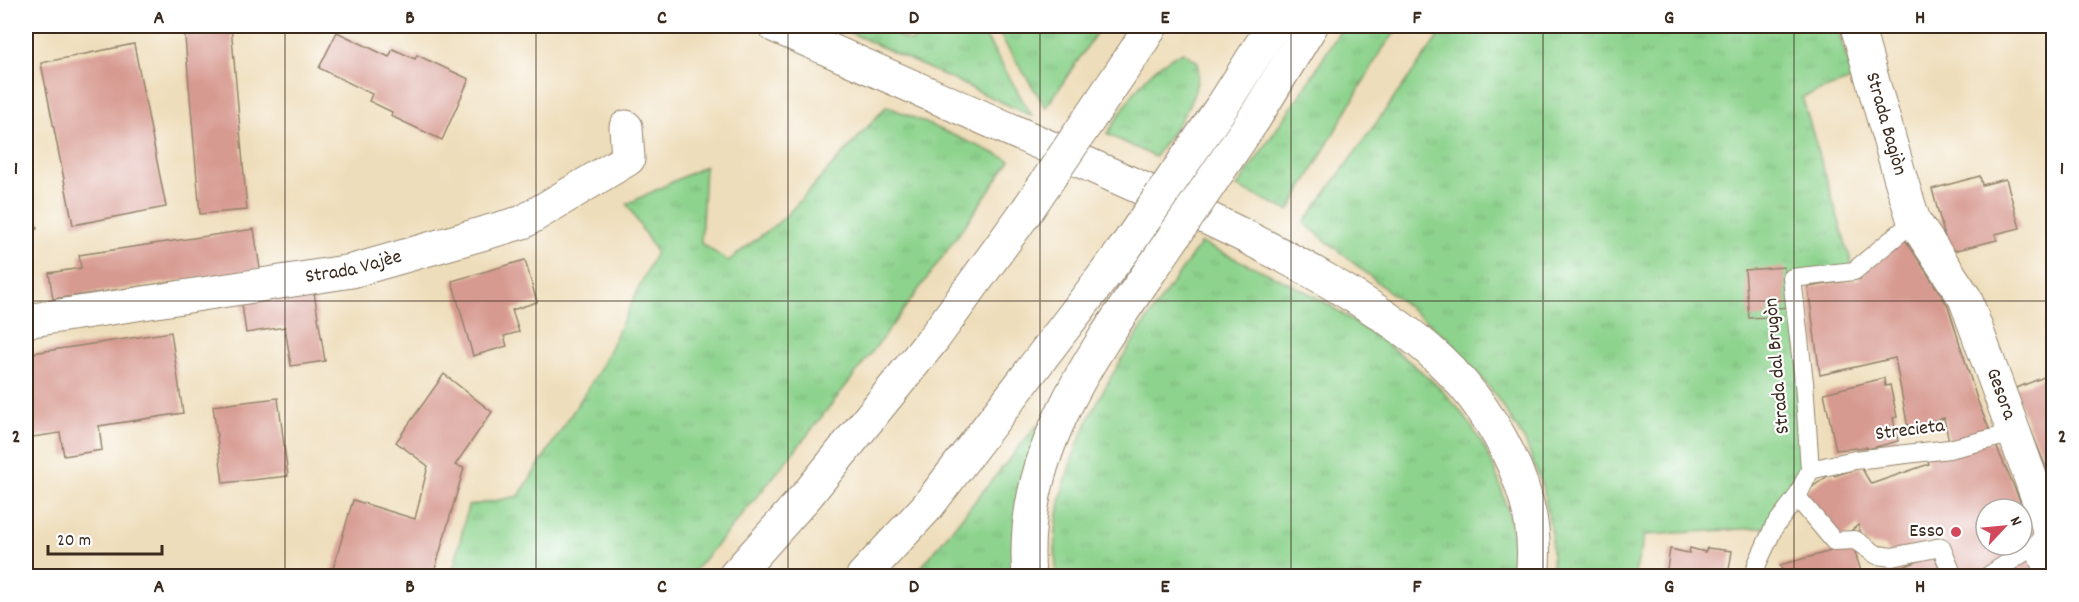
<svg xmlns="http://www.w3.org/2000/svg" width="2079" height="602" viewBox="0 0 2079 602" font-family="Dekko,sans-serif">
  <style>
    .grass { fill: url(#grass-tufts); stroke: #647e56; stroke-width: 1.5 }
    .building { fill: #d79a90; fill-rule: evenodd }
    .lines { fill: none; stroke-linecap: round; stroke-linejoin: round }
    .lane-casing { stroke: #94846c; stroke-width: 20 }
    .street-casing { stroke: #94846c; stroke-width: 35 }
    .highway-casing { stroke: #94846c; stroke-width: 35 }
    .lane { stroke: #fff; stroke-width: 18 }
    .street { stroke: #fff; stroke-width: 33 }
    .highway { stroke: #fff; stroke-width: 33 }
    .highway-bridge-casing { stroke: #94846c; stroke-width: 35; stroke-linecap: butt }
    .highway-bridge { stroke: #fff; stroke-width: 33 }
    .grid { fill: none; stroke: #3b2a1e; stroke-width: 1.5; stroke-opacity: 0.55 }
    .poi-dot { fill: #d1495b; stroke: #fff; stroke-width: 2 }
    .labels { text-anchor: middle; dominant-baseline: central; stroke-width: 4.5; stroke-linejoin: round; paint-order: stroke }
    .street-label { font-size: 20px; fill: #3b2a1e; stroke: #fff }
    .poi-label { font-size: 20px; fill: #3b2a1e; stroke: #fff; text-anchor: end }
    .neatline { fill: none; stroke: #3b2a1e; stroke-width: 2 }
    .grid-label { font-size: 20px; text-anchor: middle; font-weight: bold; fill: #3b2a1e }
  </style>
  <defs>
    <pattern id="grass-tufts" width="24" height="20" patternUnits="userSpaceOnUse" patternTransform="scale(1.5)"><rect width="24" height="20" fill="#8dd38d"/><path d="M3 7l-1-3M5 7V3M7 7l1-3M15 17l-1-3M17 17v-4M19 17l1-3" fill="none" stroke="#7bb579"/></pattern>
  </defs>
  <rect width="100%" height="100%" fill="#fff"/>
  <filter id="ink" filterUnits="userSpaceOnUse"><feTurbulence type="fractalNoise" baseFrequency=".0167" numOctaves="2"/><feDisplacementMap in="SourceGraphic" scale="12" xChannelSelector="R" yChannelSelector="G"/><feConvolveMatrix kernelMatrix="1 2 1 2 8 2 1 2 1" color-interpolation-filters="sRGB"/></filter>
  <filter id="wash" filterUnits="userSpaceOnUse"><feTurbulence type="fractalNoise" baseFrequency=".008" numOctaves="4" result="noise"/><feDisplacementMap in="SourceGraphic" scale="24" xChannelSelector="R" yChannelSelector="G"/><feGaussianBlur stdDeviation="1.35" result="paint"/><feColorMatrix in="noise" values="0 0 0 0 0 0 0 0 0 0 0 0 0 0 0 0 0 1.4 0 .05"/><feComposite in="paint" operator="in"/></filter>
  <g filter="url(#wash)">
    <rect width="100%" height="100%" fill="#eeddba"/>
    <g class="grass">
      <polygon points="836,26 904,26 898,36 912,42 924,26 977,26 983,32 1032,116"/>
      <polygon points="994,26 1101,26 1046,108"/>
      <polygon points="1343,26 1400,26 1381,51 1289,211 1237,187 1306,86"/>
      <polygon points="1446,26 1836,26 1854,79 1802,97 1854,271 1792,278 1810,470 1774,527 1645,535 1634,576 1553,576 1551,533 1544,491 1525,441 1494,393 1448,339 1304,223"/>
      <path d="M1183 52 1198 62C1202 98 1174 128 1155 157L1107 134C1128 102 1145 67 1183 52Z"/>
      <path d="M887 106 1010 160C912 305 804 444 690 576H452L468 506 519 496 599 371 656 252 627 204 705 166 701 243 728 261 784 218Z"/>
      <path d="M1201 243C1241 262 1283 278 1321 300 1335 308 1349 319 1363 328 1427 371 1479 414 1502 491 1511 518 1516 548 1513 576H1057C1041 457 1136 335 1201 243Z"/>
      <polygon points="1037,425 1040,427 1015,576 914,576"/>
    </g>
    <g id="blocks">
      <g class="building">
        <polygon points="184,26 231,26 247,210 200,214"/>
        <polygon points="337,32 389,57 393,49 415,59 417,55 469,79 442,140 391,116 392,112 369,101 372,94 319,68"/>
        <polygon points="134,44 166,207 73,225 41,63"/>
        <polygon points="1980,176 1982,185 2006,179 2020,228 1995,234 1997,240 1949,252 1932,189"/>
        <polygon points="26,180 37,229 26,232"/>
        <polygon points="254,229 260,269 53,299 49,273 81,268 79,255"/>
        <polygon points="1905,239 1948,306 1978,402 1992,436 1950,447 1944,418 1908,428 1895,358 1820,375 1808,287 1860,279 1858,276"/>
        <polygon points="525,260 537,302 512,310 519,332 504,336 507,346 473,356 452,281"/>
        <polygon points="1784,267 1787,307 1768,309 1768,317 1749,318 1745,270"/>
        <polygon points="313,286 325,361 291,366 285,327 246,333 241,297"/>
        <polygon points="171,332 183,413 99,426 102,450 64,456 60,433 26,438 26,354"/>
        <polygon points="2054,373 2054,487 2014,389"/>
        <polygon points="444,374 492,412 455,465 464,468 433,576 331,576 353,500 415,519 428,466 396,442"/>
        <polygon points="1884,378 1885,386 1890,385 1897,417 1893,418 1898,441 1868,449 1867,447 1836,450 1824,393"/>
        <polygon points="278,398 288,476 223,483 213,406"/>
        <path d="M1994 441 2037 540 1978 576H1961L1943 539 1890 554 1886 547 1865 543 1858 525 1841 539 1801 495 1832 473 1835 476 1861 467 1871 484 1929 464 1926 454ZM1986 509H2022V545H1986Z"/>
        <polygon points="1853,545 1862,575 1857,576 1784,576 1780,565"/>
        <polygon points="1690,548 1705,552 1707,548 1732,551 1728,576 1666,576 1670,549 1689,553"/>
        <polygon points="2033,554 2041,576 1999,576"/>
        <polygon points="1934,555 1943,576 1880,576"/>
      </g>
    </g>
  </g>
  <g filter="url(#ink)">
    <use href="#blocks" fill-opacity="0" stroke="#94846c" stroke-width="1.5"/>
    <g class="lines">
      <defs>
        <g id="lane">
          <polyline points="1810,470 1855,460 1949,449 2015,433"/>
          <polyline points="1797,497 1834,541 1855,540 1877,555 1892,557 1941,547 1953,576"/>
          <polyline points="1755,576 1757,564 1774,527 1797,497 1810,470 1804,382 1792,278 1854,271 1914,221"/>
          <polyline points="1988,576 2047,537"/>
        </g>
        <g id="street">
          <path id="s1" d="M1857 26 1901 180 1914 221 1965 298 2051 534 2043 551 2053 576"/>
          <path id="s2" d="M26 321 352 271 523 222 628 159 626 127"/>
        </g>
        <g id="highway">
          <path d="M775 26C887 75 1000 125 1112 175 1187 208 1260 241 1330 282 1364 302 1399 324 1429 350 1490 403 1543 493 1532 576"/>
          <polyline points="1138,47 1151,26"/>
          <polyline points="1225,102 1273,26"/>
          <polyline points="1254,119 1311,26"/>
          <polyline points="735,576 808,494 934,338 1028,209"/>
          <polyline points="863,576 927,507 1125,248"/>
          <path d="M1029 576C1018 453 1094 352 1160 257"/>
        </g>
      </defs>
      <use href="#lane" class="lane-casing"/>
      <use href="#street" class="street-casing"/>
      <use href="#highway" class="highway-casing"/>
      <use href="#lane" class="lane"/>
      <use href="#street" class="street"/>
      <use href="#highway" class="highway"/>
      <defs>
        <g id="highway-bridge">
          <polyline points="1028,209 1138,47"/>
          <polyline points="1125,248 1225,102"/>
          <polyline points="1160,257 1254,119"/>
        </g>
      </defs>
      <use href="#highway-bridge" class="highway-bridge-casing"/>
      <use href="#highway-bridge" class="highway-bridge"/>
    </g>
  </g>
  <path class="grid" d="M285 26V576M536 26V576M788 26V576M1040 26V576M1291 26V576M1543 26V576M1794 26V576M26 301H2054"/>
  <circle class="poi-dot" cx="1956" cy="532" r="6"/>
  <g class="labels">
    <g class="street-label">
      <text stroke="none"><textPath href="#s1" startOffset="102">Strada Bagiòn</textPath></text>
      <text stroke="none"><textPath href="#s2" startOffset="332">Strada Vajèe</textPath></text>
      <text transform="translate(1778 366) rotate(-95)">Strada dal Brugòn</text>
      <text stroke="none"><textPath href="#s1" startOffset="398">Gesora</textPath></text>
      <text transform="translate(1910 431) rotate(-7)">Strecieta</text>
    </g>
    <g class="poi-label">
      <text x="1944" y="532">Esso</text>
    </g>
  </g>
  <rect width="2079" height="602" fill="none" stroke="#fff" stroke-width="66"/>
  <g transform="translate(2004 527) rotate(64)"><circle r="28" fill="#ffffff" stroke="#b1aaa5" stroke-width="1.5"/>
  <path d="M0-4.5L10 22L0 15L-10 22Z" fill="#d1495b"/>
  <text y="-9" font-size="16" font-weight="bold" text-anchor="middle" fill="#3b2a1e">N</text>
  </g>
  <path d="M48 545v9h114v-9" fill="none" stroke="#3b2a1e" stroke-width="3"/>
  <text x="57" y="545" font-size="18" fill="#3b2a1e" stroke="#ffffff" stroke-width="4.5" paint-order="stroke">20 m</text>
  <rect x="33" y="33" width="2013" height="536" class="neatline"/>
  <g class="grid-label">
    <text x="159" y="23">A</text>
    <text x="410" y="23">B</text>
    <text x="662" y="23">C</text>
    <text x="914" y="23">D</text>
    <text x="1165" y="23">E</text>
    <text x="1417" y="23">F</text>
    <text x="1669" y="23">G</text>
    <text x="1920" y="23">H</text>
    <text x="16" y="174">1</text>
    <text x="2062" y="174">1</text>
    <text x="16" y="442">2</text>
    <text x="2062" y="442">2</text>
    <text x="159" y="592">A</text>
    <text x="410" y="592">B</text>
    <text x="662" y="592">C</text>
    <text x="914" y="592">D</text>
    <text x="1165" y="592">E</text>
    <text x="1417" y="592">F</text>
    <text x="1669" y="592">G</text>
    <text x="1920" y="592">H</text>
  </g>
</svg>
